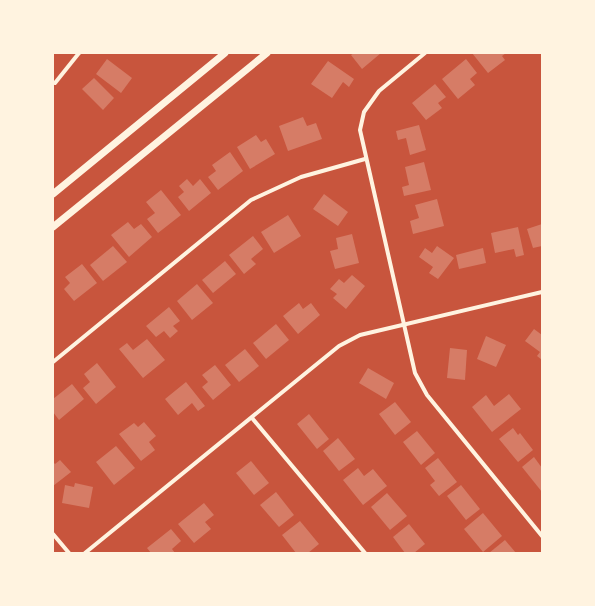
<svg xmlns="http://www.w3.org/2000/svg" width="595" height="606" viewBox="0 0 595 606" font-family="Mulish,sans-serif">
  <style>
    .building { fill: #d67c66 }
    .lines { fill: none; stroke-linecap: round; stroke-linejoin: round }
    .minor { stroke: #fff3e0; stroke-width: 4 }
    .tertiary { stroke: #fff3e0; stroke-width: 7 }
  </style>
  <rect width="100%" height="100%" fill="#c8553d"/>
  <g class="building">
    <polygon points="354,53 381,53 362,69 351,55"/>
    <polygon points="472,53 506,53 502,56 505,60 488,73"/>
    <polygon points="107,59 132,78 121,93 96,74"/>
    <polygon points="466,59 477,73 470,79 475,85 458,99 442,79"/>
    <polygon points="328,61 354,79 349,87 343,82 332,98 311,84"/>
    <polygon points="94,78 114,98 103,110 82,89"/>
    <polygon points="435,84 446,97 438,103 442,108 426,120 412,103"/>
    <polygon points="303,117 307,126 316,123 322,139 288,151 279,126"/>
    <polygon points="419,125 426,150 410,155 406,138 398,140 396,131"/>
    <polygon points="256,135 261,142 266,139 275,154 250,169 237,147"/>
    <polygon points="230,152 243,171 218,190 208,177 216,171 212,165"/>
    <polygon points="424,162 431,190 404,196 402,187 409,185 405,167"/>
    <polygon points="187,179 193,186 200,179 211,193 189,211 178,197 184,192 179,186"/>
    <polygon points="161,190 181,215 158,233 147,219 155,213 146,202"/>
    <polygon points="324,194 348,212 338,226 313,209"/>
    <polygon points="437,199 444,226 413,234 410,221 419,218 415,205"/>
    <polygon points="288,215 301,236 274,253 261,232"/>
    <polygon points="128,222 134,229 141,224 152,237 129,257 111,235"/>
    <polygon points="542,224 542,246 533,248 527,229"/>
    <polygon points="518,227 524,255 516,257 514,249 495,253 491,233"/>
    <polygon points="352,234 359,263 335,269 330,251 338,249 336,238"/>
    <polygon points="253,236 263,249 251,259 256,264 244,274 229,255"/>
    <polygon points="113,246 127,262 103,281 90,265"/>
    <polygon points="437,246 454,258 438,279 429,273 433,267 419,257 425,248 432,253"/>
    <polygon points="483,248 486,263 459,269 456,255"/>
    <polygon points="225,261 236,274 213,293 202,280"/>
    <polygon points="82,264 97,283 74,301 64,289 70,283 65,277"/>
    <polygon points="352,275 365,286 346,309 333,298 337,294 330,289 339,279 344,283"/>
    <polygon points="197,284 213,303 192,320 177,301"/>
    <polygon points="299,303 303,309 311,303 320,315 298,334 283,316"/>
    <polygon points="169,307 180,321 173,326 178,331 170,338 164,331 156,337 146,326"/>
    <polygon points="276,324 289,340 266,359 253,343"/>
    <polygon points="534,329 542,335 542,360 537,356 540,352 525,341"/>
    <polygon points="486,336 506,345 496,367 477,359"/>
    <polygon points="147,339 165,360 143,378 119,349 127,343 133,350"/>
    <polygon points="450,348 467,350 465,380 447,378"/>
    <polygon points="245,349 259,366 239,382 225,365"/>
    <polygon points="97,363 116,387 96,404 83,388 90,382 84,374"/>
    <polygon points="215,365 231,385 213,400 202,387 208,382 202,375"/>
    <polygon points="368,368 394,383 386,399 359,383"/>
    <polygon points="186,382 205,406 198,411 192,403 178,415 165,399"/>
    <polygon points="72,384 84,399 59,420 53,412 53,399"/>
    <polygon points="509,394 521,409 492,432 472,407 486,395 494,406"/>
    <polygon points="395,402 411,422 395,435 379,414"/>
    <polygon points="309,414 329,439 317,449 297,424"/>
    <polygon points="144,422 156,436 149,442 155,450 141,461 119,434 134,423 138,427"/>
    <polygon points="513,428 518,435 520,433 533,450 518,462 499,439"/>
    <polygon points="417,431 435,453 421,465 403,442"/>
    <polygon points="338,438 355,459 339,471 323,451"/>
    <polygon points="116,446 135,468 114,485 96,462"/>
    <polygon points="534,457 542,468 542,492 522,467"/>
    <polygon points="438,458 457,482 439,496 430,485 435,481 425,468"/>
    <polygon points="60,460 71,472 53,486 53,462 55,464"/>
    <polygon points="251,461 269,483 254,495 236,473"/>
    <polygon points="358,468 364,476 373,469 387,486 363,505 343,480"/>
    <polygon points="75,483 93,487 89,508 62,503 65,485 74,487"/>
    <polygon points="461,485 480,509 466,520 447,496"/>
    <polygon points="276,492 294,515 279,527 260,505"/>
    <polygon points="387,493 407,516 390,530 371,507"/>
    <polygon points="204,503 214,515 205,522 211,529 194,543 178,524"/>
    <polygon points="483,513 502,536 483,552 464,529"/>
    <polygon points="300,521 319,544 308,553 296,553 282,535"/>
    <polygon points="409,524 425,544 414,553 405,553 393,537"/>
    <polygon points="171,529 181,541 172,549 175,553 151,553 147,548"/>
    <polygon points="505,540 516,553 489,553"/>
  </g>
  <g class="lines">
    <g class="minor">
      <polyline points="425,53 379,91 364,112 360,130 415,373 427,395 542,536"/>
      <polyline points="55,83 79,53"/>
      <polyline points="53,362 251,200 301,177 365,159"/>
      <polyline points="252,418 365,553"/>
      <polyline points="53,534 69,553"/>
      <polyline points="85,553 339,346 360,335 542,292"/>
    </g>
    <g class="tertiary">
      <polyline points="53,194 225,53"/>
      <polyline points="53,227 267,53"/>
    </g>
  </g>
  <rect width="595" height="606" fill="none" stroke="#fff3e0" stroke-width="108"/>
</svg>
